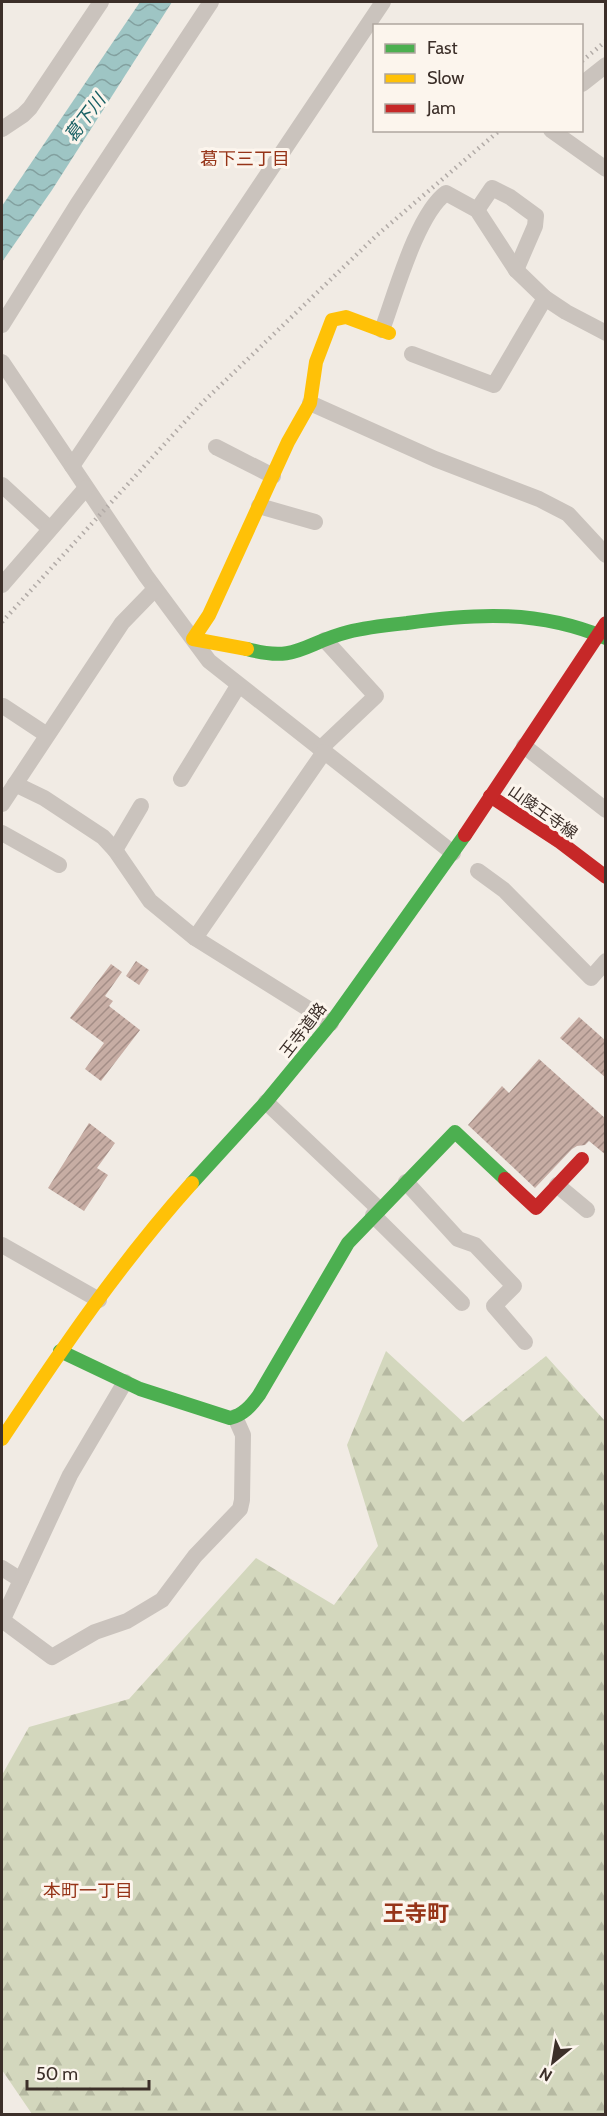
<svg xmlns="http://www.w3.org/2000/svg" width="607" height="2116" viewBox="0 0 607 2116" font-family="Cabin,'Noto Sans JP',sans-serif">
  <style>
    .forest { fill: url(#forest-firs) }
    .water { fill: url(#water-waves) }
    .building { fill: url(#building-hatch) }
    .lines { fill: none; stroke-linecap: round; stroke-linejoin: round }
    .street { stroke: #cac3bd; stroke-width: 16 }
    .fast { stroke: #4caf50; stroke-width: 14 }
    .slow { stroke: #ffc107; stroke-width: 14 }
    .jam { stroke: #c62828; stroke-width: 14 }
    .rail { stroke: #b2aba7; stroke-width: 4.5; stroke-dasharray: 1.5 4.5; stroke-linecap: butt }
    .labels { text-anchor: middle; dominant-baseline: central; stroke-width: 6; stroke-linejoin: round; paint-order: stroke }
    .street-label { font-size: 16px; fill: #3c2f29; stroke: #fcf5ed }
    .water-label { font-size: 18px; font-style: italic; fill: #196064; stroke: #fcf5ed }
    .neighbourhood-label { font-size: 18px; fill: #963418; stroke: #fcf5ed }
    .district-label { font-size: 22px; font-weight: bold; fill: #963418; stroke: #fcf5ed }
  </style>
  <defs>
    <pattern id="forest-firs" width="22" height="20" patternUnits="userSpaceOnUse" patternTransform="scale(1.5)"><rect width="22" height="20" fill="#d3d7bd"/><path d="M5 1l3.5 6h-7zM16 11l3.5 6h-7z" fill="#b6b9a2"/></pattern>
    <pattern id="water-waves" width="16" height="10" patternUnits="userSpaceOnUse" patternTransform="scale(1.5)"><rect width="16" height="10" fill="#9ec5c4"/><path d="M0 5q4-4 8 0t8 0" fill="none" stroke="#82a09f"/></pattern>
    <pattern id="building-hatch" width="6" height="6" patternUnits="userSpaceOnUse" patternTransform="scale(1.5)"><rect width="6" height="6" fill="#c7ada4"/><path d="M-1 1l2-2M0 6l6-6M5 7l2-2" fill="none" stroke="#a38d86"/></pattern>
  </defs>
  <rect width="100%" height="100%" fill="#f1ebe4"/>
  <polygon class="forest" points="386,1351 463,1422 546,1356 605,1421 605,2114 32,2114 2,2070 2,1775 29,1727 129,1699 256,1558 334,1605 378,1546 347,1445"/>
  <polygon class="water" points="140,2 172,2 52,190 2,262 2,206"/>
  <g class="building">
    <polygon points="136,961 149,970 139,985 126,976"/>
    <polygon points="111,964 122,972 105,996 113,1001 109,1006 140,1030 101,1081 85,1069 104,1043 70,1018"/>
    <polygon points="579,1017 606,1041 606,1078 560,1038"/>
    <polygon points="539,1059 606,1119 606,1155 589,1141 585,1145 577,1146 572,1149 535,1188 468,1125 502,1086 509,1093"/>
    <polygon points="89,1123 115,1143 97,1168 108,1175 84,1211 48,1188"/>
  </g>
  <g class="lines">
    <g class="street">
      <polyline points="582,84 606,65"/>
      <polyline points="2,129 23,115 30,108 101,2"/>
      <polyline points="551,130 606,169"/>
      <polyline points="477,210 492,188 510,197 536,216 535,226 516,270"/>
      <polyline points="2,325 77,205 211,2"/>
      <path d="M382 330C395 295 417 214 446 193L477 210 516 270 545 298 566 312 606 333"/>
      <polyline points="412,354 494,385 545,298"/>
      <polyline points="2,362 146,576 209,661 453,853"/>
      <polyline points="310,403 435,459 539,499 568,514 606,555"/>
      <polyline points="216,447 273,476"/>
      <polyline points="72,466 383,2"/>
      <polyline points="2,485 50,529"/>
      <polyline points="259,506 315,522"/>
      <polyline points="2,585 86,488"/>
      <polyline points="3,706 47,735"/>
      <polyline points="524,746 606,810"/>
      <polyline points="320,749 376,696 325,640"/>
      <polyline points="181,779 238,686"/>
      <polyline points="15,784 44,798 103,837 115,850 150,901 195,938 331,1023"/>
      <polyline points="2,804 122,623 155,589"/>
      <polyline points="2,833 59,865"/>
      <polyline points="115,850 141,806"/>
      <polyline points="478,871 504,890 591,978 606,961"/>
      <polyline points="195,938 324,752"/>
      <polyline points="266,1102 379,1209"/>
      <polyline points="406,1182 458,1239 475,1245 514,1286 494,1306 525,1342"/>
      <polyline points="557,1185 587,1210"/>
      <polyline points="373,1215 462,1303"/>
      <polyline points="2,1245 99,1300"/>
      <polyline points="2,1568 21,1580"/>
      <polyline points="2,1620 52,1657 95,1632 127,1621 162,1600 195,1556 240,1509 242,1500 243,1435 235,1417"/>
      <polyline points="2,1621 70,1475 125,1382"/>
    </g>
    <g class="fast">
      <path d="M247 649C298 663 304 643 348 632 367 627 388 625 407 623 477 613 540 610 606 638"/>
      <polyline points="192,1183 266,1102 331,1023 465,835"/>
      <path d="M60 1351 140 1389 230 1418C243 1415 251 1406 259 1395L348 1243 455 1132 505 1179"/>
    </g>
    <g class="slow">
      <polyline points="247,649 193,639 209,615 288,442 310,403 316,362 332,320 346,317 389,333"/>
      <path d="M2 1439C61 1350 121 1262 192 1183"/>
    </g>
    <g class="jam">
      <polyline points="490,796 560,842 606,877"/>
      <polyline points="465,835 606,623"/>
      <polyline points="505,1179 536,1208 582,1159"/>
    </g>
    <g class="rail">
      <polyline points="582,61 606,41"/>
      <polyline points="2,622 202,403 377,235 500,130"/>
    </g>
  </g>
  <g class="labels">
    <g class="street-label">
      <text transform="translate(543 812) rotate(35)">山陵王寺線</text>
      <text transform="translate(303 1030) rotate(-52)">王寺道路</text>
    </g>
    <g class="water-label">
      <text transform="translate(85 118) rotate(-53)">葛下川</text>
    </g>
    <g class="neighbourhood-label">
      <text x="245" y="159">葛下三丁目</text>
      <text x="88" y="1891">本町一丁目</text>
    </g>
    <g class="district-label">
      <text x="416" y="1913">王寺町</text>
    </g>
  </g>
  <rect width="607" height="2116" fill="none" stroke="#3c2f29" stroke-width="6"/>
  <rect x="373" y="24" width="210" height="108" fill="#fcf5ed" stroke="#afa69f" stroke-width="1.5"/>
  <rect x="385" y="44" width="30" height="9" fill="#4caf50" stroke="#afa69f" stroke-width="1.5"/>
  <text x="427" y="54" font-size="18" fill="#3c2f29">Fast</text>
  <rect x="385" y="74" width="30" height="9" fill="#ffc107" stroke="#afa69f" stroke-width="1.5"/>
  <text x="427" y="84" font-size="18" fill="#3c2f29">Slow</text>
  <rect x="385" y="104" width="30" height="9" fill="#c62828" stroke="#afa69f" stroke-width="1.5"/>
  <text x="427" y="114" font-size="18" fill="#3c2f29">Jam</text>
  <g transform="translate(553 2062) rotate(210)" stroke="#fcf5ed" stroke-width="4.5" paint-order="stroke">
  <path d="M0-4.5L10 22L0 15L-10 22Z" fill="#3c2f29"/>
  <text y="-9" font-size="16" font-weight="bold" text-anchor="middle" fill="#3c2f29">N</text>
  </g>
  <path d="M27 2080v9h122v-9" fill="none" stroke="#3c2f29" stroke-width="3"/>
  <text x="36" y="2080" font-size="18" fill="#3c2f29" stroke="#fcf5ed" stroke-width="4.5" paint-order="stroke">50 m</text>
</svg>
